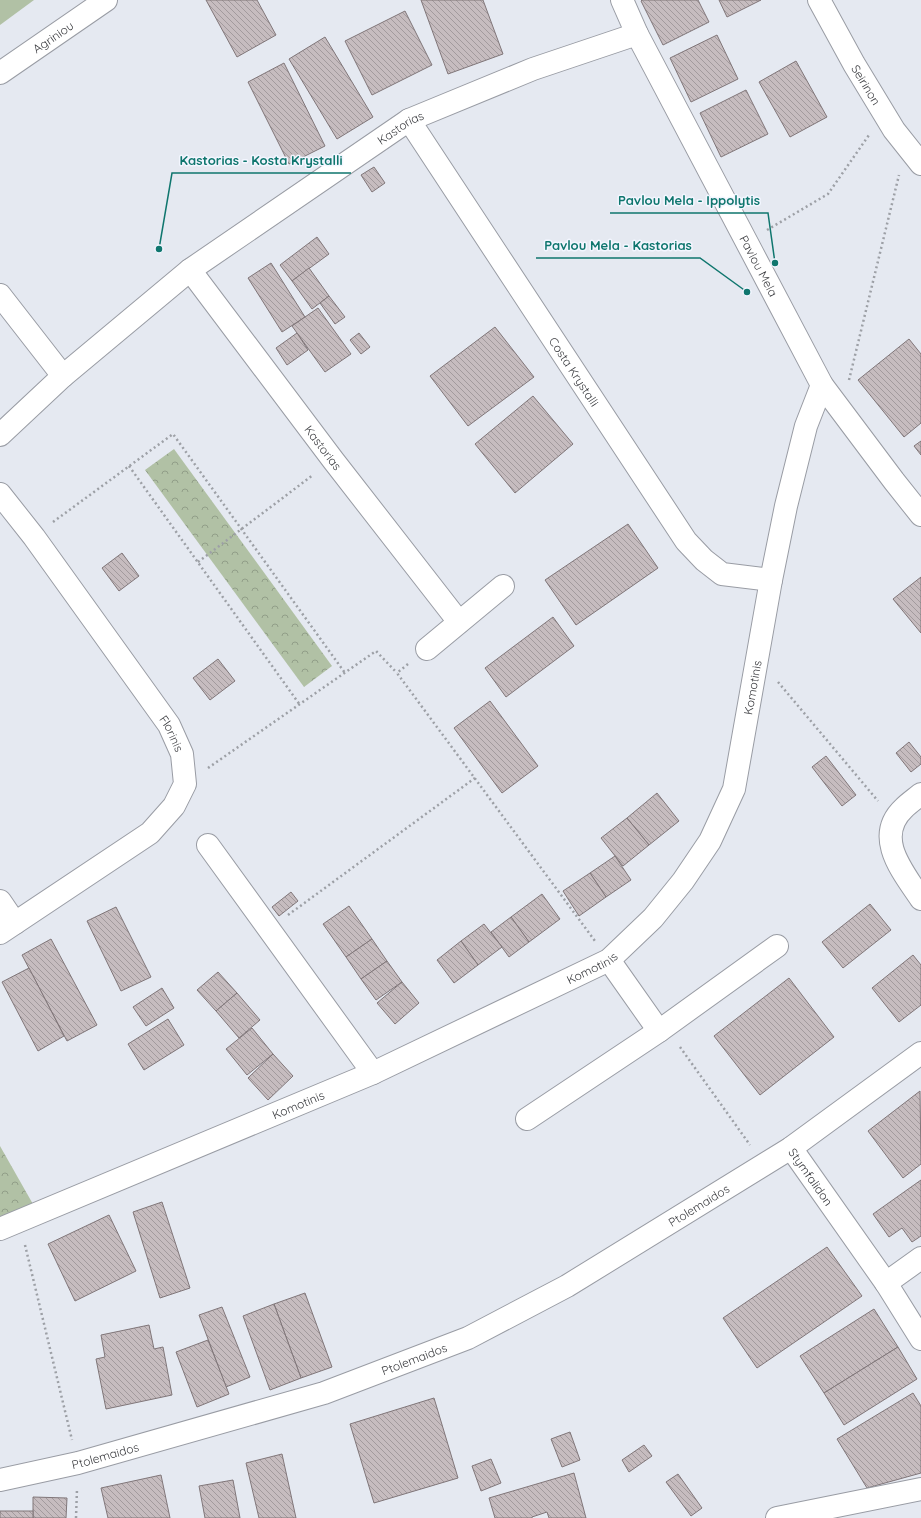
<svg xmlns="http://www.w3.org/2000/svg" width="921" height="1518" viewBox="0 0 921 1518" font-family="Quicksand,sans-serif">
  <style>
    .grass { fill: #b1c1a5 }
    .park { fill: url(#park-crowns) }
    .building { fill: url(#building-back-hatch); stroke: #807679 }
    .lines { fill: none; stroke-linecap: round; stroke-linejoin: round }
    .street-casing { stroke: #999ca4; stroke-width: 24 }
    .path { stroke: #9da0a6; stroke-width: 2.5; stroke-dasharray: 2 3; stroke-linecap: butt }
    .street { stroke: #fff; stroke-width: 22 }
    .labels { text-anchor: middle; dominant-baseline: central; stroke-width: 3; stroke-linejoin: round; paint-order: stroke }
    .street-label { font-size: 12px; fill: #393a3e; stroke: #f3f6ff }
    .leader { fill: none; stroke: #0f766e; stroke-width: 1.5 }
    .callout-dot { fill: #0f766e; stroke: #f3f6ff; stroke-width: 1.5 }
    .callout-label { font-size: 13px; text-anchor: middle; font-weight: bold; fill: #0f766e; stroke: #f3f6ff; stroke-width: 3; stroke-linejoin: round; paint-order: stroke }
  </style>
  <defs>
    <pattern id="park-crowns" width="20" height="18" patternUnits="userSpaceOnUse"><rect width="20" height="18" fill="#b1c1a5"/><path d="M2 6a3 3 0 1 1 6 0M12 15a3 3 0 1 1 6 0" fill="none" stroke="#919e88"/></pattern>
    <pattern id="building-back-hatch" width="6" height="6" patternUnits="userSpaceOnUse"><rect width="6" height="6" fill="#c6bcbf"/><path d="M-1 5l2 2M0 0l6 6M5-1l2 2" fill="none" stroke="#a29a9d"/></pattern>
  </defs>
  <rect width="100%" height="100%" fill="#e5e9f1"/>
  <polygon class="grass" points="0,0 34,0 0,25"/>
  <g class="park">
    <polygon points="174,449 332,666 304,687 145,470"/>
    <polygon points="0,1146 38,1213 0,1230"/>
  </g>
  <g class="building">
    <polygon points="206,0 257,0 276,35 237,57"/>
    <polygon points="421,0 483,0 503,54 448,74"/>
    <polygon points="642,0 698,0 709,22 663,45 641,1"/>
    <polygon points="719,0 761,0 727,17"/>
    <polygon points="405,11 432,65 372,95 345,41"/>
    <polygon points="717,35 738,79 691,102 670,58"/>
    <polygon points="325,37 373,117 337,139 289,59"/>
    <polygon points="796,61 827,117 790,137 759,82"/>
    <polygon points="284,63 325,146 289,164 248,82"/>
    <polygon points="746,90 768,134 721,157 700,113"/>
    <polygon points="374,167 385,183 372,192 361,175"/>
    <polygon points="317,237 329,254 292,281 280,265"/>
    <polygon points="271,263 305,317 282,332 248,278"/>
    <polygon points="309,268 329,296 312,309 292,281"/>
    <polygon points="329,296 345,317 335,324 320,303"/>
    <polygon points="318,308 351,354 325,372 292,326"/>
    <polygon points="495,327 534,377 468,426 430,376"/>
    <polygon points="297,333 308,350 287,365 276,348"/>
    <polygon points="359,333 370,347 361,354 350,340"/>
    <polygon points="909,339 921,354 921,423 904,437 858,380"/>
    <polygon points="533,396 573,444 515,493 475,444"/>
    <polygon points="921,441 921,455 914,446"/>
    <polygon points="628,524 658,568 576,625 545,580"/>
    <polygon points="122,553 139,576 119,591 102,568"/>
    <polygon points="921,577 921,633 893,599"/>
    <polygon points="553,617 574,646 506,697 485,668"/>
    <polygon points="218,659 235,681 210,700 193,678"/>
    <polygon points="490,701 538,766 502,793 454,728"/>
    <polygon points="909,742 921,757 921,764 911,772 896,753"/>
    <polygon points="826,756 856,795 842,806 812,767"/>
    <polygon points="657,793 679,821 649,845 627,818"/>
    <polygon points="627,818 649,845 623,866 601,838"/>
    <polygon points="615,856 631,880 606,897 590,873"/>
    <polygon points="590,873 606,897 579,916 563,891"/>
    <polygon points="291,892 298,901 279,916 272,907"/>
    <polygon points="542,894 560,919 529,942 511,917"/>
    <polygon points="870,904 891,930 843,968 822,942"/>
    <polygon points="349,906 372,939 346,957 323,924"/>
    <polygon points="116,907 151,977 121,991 87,921"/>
    <polygon points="511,917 529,942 509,957 491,932"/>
    <polygon points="484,924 502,947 478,965 461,941"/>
    <polygon points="51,939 97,1025 67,1041 22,955"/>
    <polygon points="372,939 387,961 361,979 346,957"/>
    <polygon points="461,941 478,965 454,983 437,960"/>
    <polygon points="913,955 921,965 921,1005 899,1022 872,988"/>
    <polygon points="387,961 402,982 376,1000 361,979"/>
    <polygon points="29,968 64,1036 38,1051 2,982"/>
    <polygon points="218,972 237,993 216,1011 197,990"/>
    <polygon points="789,978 834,1037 760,1095 714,1036"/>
    <polygon points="402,982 419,1003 395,1024 377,1003"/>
    <polygon points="162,988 174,1008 146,1026 133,1007"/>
    <polygon points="237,993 260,1020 239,1038 216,1011"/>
    <polygon points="168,1019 184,1045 144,1070 128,1044"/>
    <polygon points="252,1028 273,1054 247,1075 226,1049"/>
    <polygon points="273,1054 293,1076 268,1100 248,1078"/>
    <polygon points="920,1091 921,1164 903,1178 868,1131"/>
    <polygon points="921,1180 921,1236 912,1242 902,1228 889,1237 873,1214"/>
    <polygon points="162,1202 190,1288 160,1298 133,1212"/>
    <polygon points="109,1215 136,1271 75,1301 48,1244"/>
    <polygon points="827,1247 862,1296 757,1368 723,1318"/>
    <polygon points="305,1293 332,1367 301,1378 274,1304"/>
    <polygon points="274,1304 301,1378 270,1390 243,1316"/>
    <polygon points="222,1307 250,1377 226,1387 199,1315"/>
    <polygon points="874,1309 898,1347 824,1393 800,1356"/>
    <polygon points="149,1325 154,1349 163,1347 172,1395 106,1409 96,1359 105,1357 101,1335"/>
    <polygon points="208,1340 229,1394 197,1407 176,1352"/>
    <polygon points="898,1347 917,1379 844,1425 824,1393"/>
    <polygon points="913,1393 921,1406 921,1473 867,1488 837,1439"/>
    <polygon points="434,1398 458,1478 374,1503 350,1424"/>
    <polygon points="570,1432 580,1460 562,1467 551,1439"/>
    <polygon points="644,1445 652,1456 629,1472 622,1460"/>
    <polygon points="282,1454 296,1518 259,1518 246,1463"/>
    <polygon points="491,1459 501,1483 481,1491 472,1466"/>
    <polygon points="574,1473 586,1518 549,1518 547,1512 532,1517 532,1518 495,1518 489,1498"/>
    <polygon points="678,1474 702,1508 691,1516 666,1482"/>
    <polygon points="161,1475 170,1518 108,1518 101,1488"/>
    <polygon points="233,1480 240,1518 205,1518 199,1486"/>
    <polygon points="33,1497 67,1498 66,1518 33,1518"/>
    <rect x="0" y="1511" width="33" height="7"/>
  </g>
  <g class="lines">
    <defs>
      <g id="street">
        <path id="s1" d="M622 0 637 34 822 385 894 481 921 515"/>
        <path id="s2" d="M819 0 854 64 894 130 921 164"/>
        <path id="s3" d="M0 73 106 0"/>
        <path id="s4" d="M409 120 686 541 704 560 722 574 771 580"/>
        <path id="s5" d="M190 270 333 460 459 622"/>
        <polyline points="0,295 63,376"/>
        <path id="s6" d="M0 435 63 376 190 270 409 120 533 69 637 34"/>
        <path id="s7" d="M0 494 34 537 169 725 182 754 185 784 174 806 150 833 0 933"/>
        <polyline points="427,649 503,586"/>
        <path d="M921 794C915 799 909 803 904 808 873 837 903 872 921 899"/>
        <polyline points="208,845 373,1073"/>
        <polyline points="0,901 15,923"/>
        <polyline points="609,960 659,1031"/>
        <polyline points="527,1119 659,1031 777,946"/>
        <path id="s8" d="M791 1148 886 1283 921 1339"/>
        <path id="s9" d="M0 1229 373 1073 609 960 653 918 683 881 710 841 734 789 771 580 786 506 806 426 822 385"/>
        <polyline points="886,1283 921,1258"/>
        <path id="s10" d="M0 1480 78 1463 324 1393 468 1338 567 1286 791 1148 921 1053"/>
        <polyline points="777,1518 921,1489"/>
      </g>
    </defs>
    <use href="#street" class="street-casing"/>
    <g class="path">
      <polyline points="767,230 828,194 869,135"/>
      <polyline points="849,380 899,175"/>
      <polyline points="129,466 300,705"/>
      <polyline points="53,522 173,434 345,673"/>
      <polyline points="198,562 313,475"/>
      <polyline points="408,664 397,673 595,941"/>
      <polyline points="778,682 878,801"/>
      <polyline points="208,768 376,651 397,673"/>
      <polyline points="288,915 475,778"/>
      <polyline points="680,1047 750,1145"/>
      <polyline points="25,1245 72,1440"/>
      <polyline points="76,1518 77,1489"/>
    </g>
    <use href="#street" class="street"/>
  </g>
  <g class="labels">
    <g class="street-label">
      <text stroke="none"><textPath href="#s3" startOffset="64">Agriniou</textPath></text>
      <text stroke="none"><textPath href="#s2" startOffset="97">Seirinon</textPath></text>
      <text stroke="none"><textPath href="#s6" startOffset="506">Kastorias</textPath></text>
      <text stroke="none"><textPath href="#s1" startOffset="299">Pavlou Mela</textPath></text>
      <text stroke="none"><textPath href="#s4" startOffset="301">Costa Krystalli</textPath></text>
      <text stroke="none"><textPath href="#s5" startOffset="222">Kastorias</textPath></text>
      <text stroke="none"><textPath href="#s9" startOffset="983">Komotinis</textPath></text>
      <text stroke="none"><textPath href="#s7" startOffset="295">Florinis</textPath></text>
      <text stroke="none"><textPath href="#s9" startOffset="647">Komotinis</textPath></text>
      <text stroke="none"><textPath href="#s9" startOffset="323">Komotinis</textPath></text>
      <text stroke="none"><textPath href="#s8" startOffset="35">Stymfalidon</textPath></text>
      <text stroke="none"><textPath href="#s10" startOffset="756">Ptolemaidos</textPath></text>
      <text stroke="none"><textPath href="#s10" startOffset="432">Ptolemaidos</textPath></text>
      <text stroke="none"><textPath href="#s10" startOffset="108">Ptolemaidos</textPath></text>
    </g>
  </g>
  <path class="leader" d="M159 249L172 173H351M775 263L768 213H610M747 292L700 258H536"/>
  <g class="callout-dot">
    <circle cx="159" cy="249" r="4"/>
    <circle cx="775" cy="263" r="4"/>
    <circle cx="747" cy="292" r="4"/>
  </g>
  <g class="callout-label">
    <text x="261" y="165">Kastorias - Kosta Krystalli</text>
    <text x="689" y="205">Pavlou Mela - Ippolytis</text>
    <text x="618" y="250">Pavlou Mela - Kastorias</text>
  </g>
</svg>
